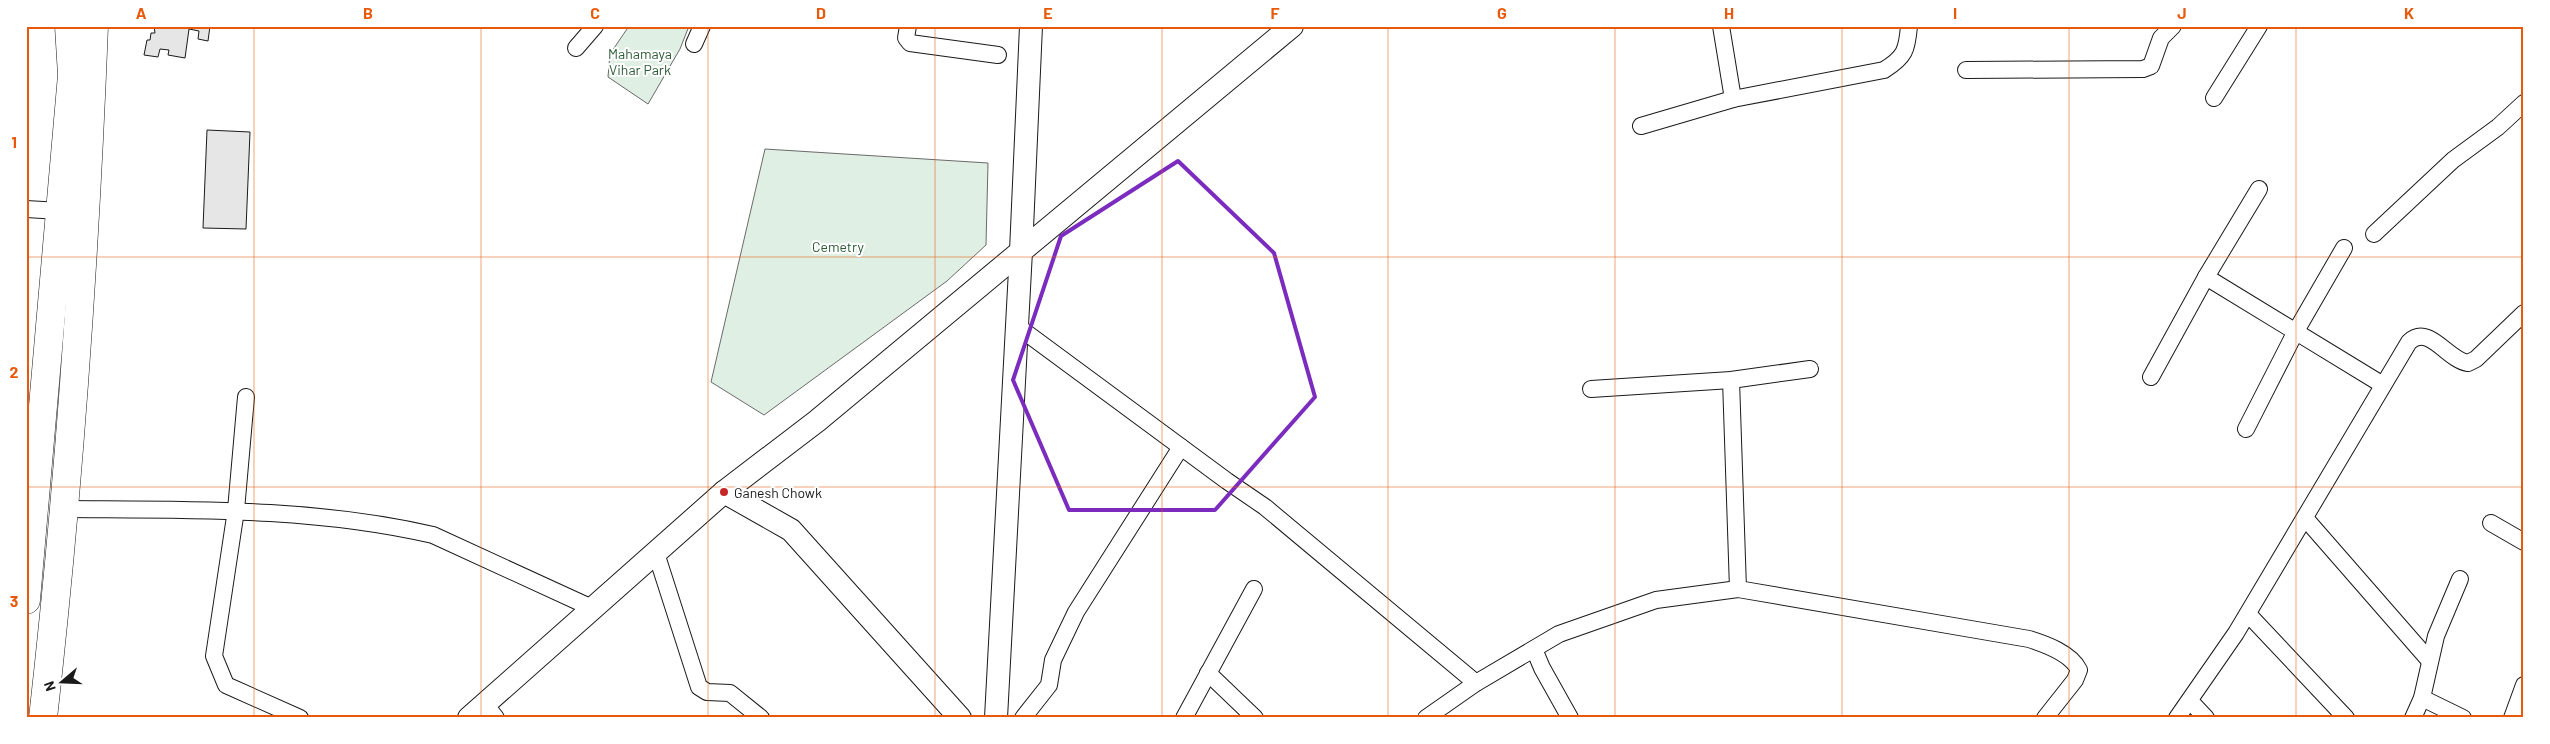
<svg xmlns="http://www.w3.org/2000/svg" width="2550" height="744" viewBox="0 0 2550 744" font-family="Barlow,sans-serif">
  <style>
    .green { fill: #e0efe3; stroke: #6a6a6a }
    .building { fill: #e6e6e6; stroke: #1a1a1a }
    .lines { fill: none; stroke-linecap: round; stroke-linejoin: round }
    .street-casing { stroke: #1a1a1a; stroke-width: 18 }
    .secondary-casing { stroke: #1a1a1a; stroke-width: 24 }
    .highway-casing { stroke: #1a1a1a; stroke-width: 29 }
    .street { stroke: #fff; stroke-width: 16 }
    .secondary { stroke: #fff; stroke-width: 22 }
    .highway { stroke: #fff; stroke-width: 28 }
    .marked { fill: none; stroke: #7b2cbf; stroke-width: 4; stroke-linejoin: round }
    .grid { fill: none; stroke: #e8590c; stroke-width: 1; stroke-opacity: 0.55 }
    .poi-dot { fill: #c62828; stroke: #fff; stroke-width: 2 }
    .labels { text-anchor: middle; dominant-baseline: central; stroke-width: 4; stroke-linejoin: round; paint-order: stroke }
    .park-label { font-size: 14px; fill: #2b5a34; stroke: #fff }
    .poi-label { font-size: 14px; fill: #1a1a1a; stroke: #fff; text-anchor: start }
    .neatline { fill: none; stroke: #e8590c; stroke-width: 2 }
    .grid-label { font-size: 16px; text-anchor: middle; font-weight: bold; fill: #e8590c }
  </style>
  <rect width="100%" height="100%" fill="#fff"/>
  <g class="green">
    <polygon points="629,26 689,26 680,49 648,104 608,77 610,54"/>
    <polygon points="765,149 988,163 986,245 947,281 764,415 711,382"/>
  </g>
  <g class="building">
    <polygon points="154,26 210,26 208,41 198,39 199,31 189,29 185,58 168,55 169,50 160,49 158,57 144,55 147,40 150,40 151,33 155,33"/>
    <polygon points="207,130 250,132 246,229 203,228"/>
  </g>
  <g class="lines">
    <defs>
      <g id="street">
        <polyline points="908,26 906,38 910,43 998,55"/>
        <polyline points="1721,26 1733,99"/>
        <polyline points="694,44 702,26"/>
        <polyline points="576,48 595,26"/>
        <polyline points="1966,70 2143,69 2151,66 2161,38 2173,26"/>
        <polyline points="2214,98 2259,26"/>
        <path d="M1641 126 1733 99 1884 70C1905 57 1907 50 1909 26"/>
        <polyline points="26,209 60,211"/>
        <polyline points="2374,234 2453,160 2498,127 2524,103"/>
        <polyline points="2206,277 2383,385"/>
        <polyline points="1017,326 1227,481 1265,507 1476,683"/>
        <polyline points="2151,377 2206,277 2259,189"/>
        <polyline points="1731,380 1738,589"/>
        <polyline points="1591,389 1731,380 1810,369"/>
        <polyline points="246,397 236,510 214,656 226,685 300,718"/>
        <polyline points="2246,429 2296,331 2344,248"/>
        <path d="M63 509C187 510 312 507 433 535L592 608"/>
        <polyline points="2305,518 2429,660"/>
        <polyline points="2491,523 2524,542"/>
        <polyline points="656,553 699,687 707,692 730,693 761,718"/>
        <polyline points="2248,614 2346,718"/>
        <polyline points="1534,649 1542,668 1570,718"/>
        <polyline points="1208,673 1255,718"/>
        <polyline points="2422,698 2463,718"/>
        <polyline points="2190,701 2206,718"/>
        <polyline points="485,704 496,718"/>
        <polyline points="1023,718 1049,685 1053,660 1076,612 1181,447"/>
        <polyline points="1184,718 1254,589"/>
        <path d="M1426 718 1476 683 1559 634 1656 600 1738 589 2029 639C2045 644 2071 653 2079 670L2075 680 2045 718"/>
        <path d="M2177 718 2236 633 2409 342C2429 323 2447 360 2468 363L2476 359 2524 313"/>
        <polyline points="2413,718 2422,698 2436,636 2460,579"/>
        <polyline points="2512,718 2524,685"/>
      </g>
      <g id="secondary">
        <polyline points="724,492 791,530 960,718"/>
        <polyline points="469,718 724,492 817,421 1292,26"/>
        <polyline points="996,718 1021,251 1031,26"/>
      </g>
      <g id="highway">
        <polyline points="26,600 72,75 69,26"/>
        <path d="M43 718C69 488 85 257 94 26"/>
      </g>
    </defs>
    <use href="#street" class="street-casing"/>
    <use href="#secondary" class="secondary-casing"/>
    <use href="#highway" class="highway-casing"/>
    <use href="#street" class="street"/>
    <use href="#secondary" class="secondary"/>
    <use href="#highway" class="highway"/>
  </g>
  <path class="marked" d="M1178 161 1274 253 1315 397 1215 510H1069L1013 380 1061 236Z"/>
  <path class="grid" d="M254 26V718M481 26V718M708 26V718M935 26V718M1162 26V718M1388 26V718M1615 26V718M1842 26V718M2069 26V718M2296 26V718M26 257H2524M26 487H2524"/>
  <circle class="poi-dot" cx="724" cy="492" r="5"/>
  <g class="labels">
    <g class="park-label">
      <text x="640" y="53">Mahamaya<tspan x="640" dy="16">Vihar Park</tspan></text>
      <text x="838" y="246">Cemetry</text>
    </g>
    <g class="poi-label">
      <text x="734" y="492">Ganesh Chowk</text>
    </g>
  </g>
  <rect width="2550" height="744" fill="none" stroke="#ffffff" stroke-width="55"/>
  <g transform="translate(62 682) rotate(251)" stroke="#ffffff" stroke-width="4" paint-order="stroke">
  <path d="M0-4L9 19L0 12L-9 19Z" fill="#1a1a1a"/>
  <text y="-8" font-size="14" font-weight="bold" text-anchor="middle" fill="#1a1a1a">N</text>
  </g>
  <rect x="28" y="28" width="2494" height="688" class="neatline"/>
  <g class="grid-label">
    <text x="141" y="19">A</text>
    <text x="368" y="19">B</text>
    <text x="595" y="19">C</text>
    <text x="821" y="19">D</text>
    <text x="1048" y="19">E</text>
    <text x="1275" y="19">F</text>
    <text x="1502" y="19">G</text>
    <text x="1729" y="19">H</text>
    <text x="1955" y="19">I</text>
    <text x="2182" y="19">J</text>
    <text x="2409" y="19">K</text>
    <text x="14" y="148">1</text>
    <text x="14" y="378">2</text>
    <text x="14" y="607">3</text>
  </g>
</svg>
